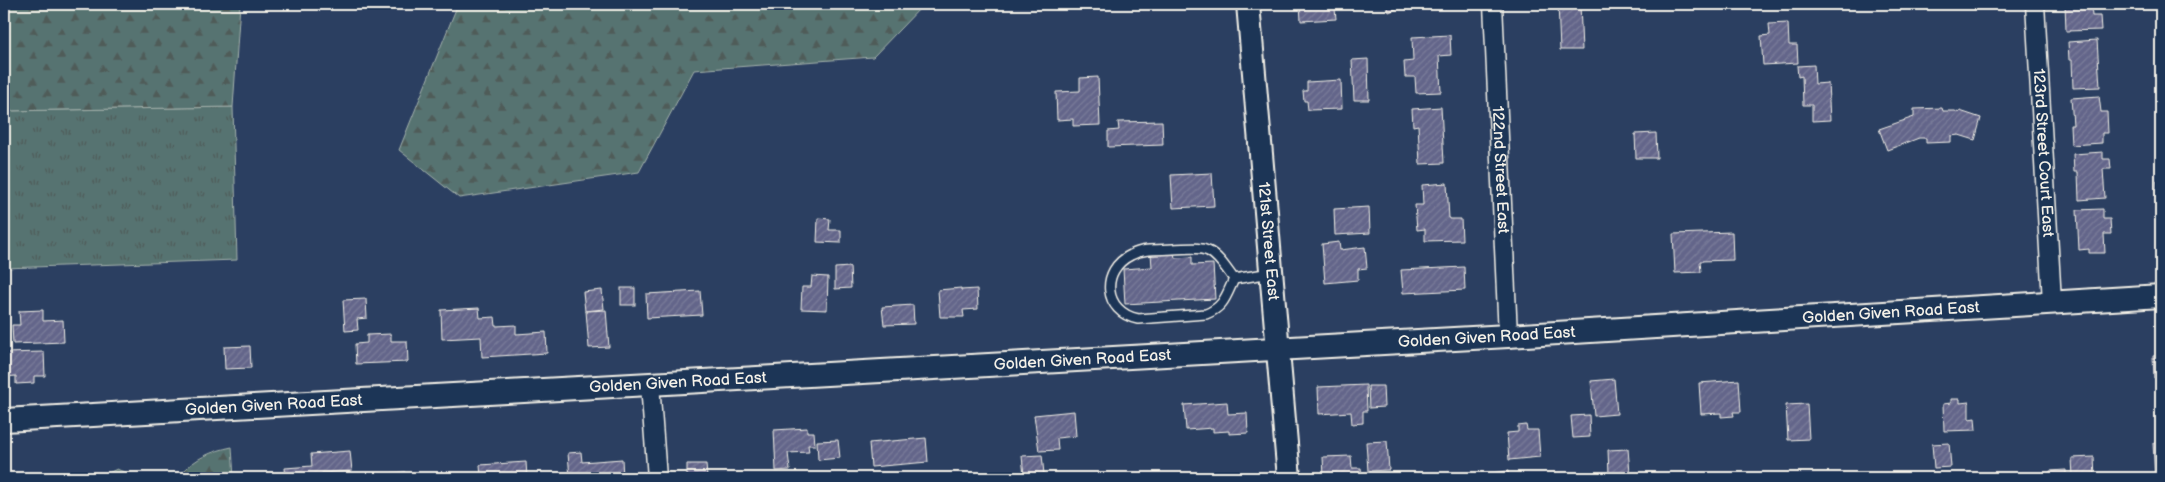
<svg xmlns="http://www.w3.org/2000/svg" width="2165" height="482" viewBox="0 0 2165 482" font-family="'Balsamiq Sans',sans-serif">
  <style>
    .grass { fill: url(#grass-tufts); stroke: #a5b2ac }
    .forest { fill: url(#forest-firs); stroke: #a5b2ac }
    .building { fill: url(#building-hatch); stroke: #f4f1e8 }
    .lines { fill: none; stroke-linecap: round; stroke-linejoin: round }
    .service-casing { stroke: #f4f1e8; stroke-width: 12 }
    .minor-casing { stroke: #f4f1e8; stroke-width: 21 }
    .tertiary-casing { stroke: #f4f1e8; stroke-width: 26 }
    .service { stroke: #1d3557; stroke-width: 9 }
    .minor { stroke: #1d3557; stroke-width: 18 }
    .tertiary { stroke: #1d3557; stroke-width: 22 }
    .labels { text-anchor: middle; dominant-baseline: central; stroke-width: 5; stroke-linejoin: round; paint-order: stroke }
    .street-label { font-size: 16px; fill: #f4f1e8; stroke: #1d3557 }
  </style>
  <defs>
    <pattern id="grass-tufts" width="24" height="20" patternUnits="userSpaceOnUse" patternTransform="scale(1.25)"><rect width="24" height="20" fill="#567371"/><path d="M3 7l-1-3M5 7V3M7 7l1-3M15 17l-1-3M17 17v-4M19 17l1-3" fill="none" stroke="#4f5b59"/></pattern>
    <pattern id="forest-firs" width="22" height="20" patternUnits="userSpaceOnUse" patternTransform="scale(1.25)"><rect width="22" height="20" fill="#567371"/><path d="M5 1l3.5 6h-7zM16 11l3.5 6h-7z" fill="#4f5b59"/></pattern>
    <pattern id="building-hatch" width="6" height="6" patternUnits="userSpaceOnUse" patternTransform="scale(1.25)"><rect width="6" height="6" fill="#63658a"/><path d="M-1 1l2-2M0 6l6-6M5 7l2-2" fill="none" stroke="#7a7c9a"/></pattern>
  </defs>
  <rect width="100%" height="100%" fill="#2b3f61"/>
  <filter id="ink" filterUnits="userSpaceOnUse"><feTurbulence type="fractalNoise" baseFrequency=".02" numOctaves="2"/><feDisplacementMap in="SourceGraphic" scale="10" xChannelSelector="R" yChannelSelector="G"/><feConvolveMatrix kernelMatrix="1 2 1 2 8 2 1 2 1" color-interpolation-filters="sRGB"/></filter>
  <g filter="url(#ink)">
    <polygon class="grass" points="233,107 237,260 4,268 4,111"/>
    <g class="forest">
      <polygon points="4,4 240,4 233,107 4,111"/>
      <polygon points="458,4 924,4 873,57 694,70 639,172 459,198 399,150"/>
      <path d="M232 447 234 478H105L106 474 117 469C137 479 159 477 181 474 195 458 212 451 232 447Z"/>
    </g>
    <g class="building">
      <polygon points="1300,4 1340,4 1341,9 1335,9 1336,19 1301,21"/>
      <polygon points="1385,4 1408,4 1389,12"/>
      <polygon points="1558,4 1580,4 1582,50 1560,50"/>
      <polygon points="2065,4 2091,4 2092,16 2100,16 2101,30 2066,31"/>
      <polygon points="1788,23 1789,45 1797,45 1798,63 1763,65 1761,36 1770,35 1769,24"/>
      <polygon points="1450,35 1451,55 1439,56 1441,92 1416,93 1415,77 1405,77 1404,62 1413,61 1412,37"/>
      <polygon points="2097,40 2100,87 2073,88 2072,60 2069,60 2068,42"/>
      <polygon points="1368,59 1369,100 1354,100 1352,60"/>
      <polygon points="1814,65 1815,84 1828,83 1830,120 1812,121 1812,105 1803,105 1802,76 1798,77 1797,66"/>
      <polygon points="1098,77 1100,125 1073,126 1073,119 1057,120 1056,92 1080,91 1080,78"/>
      <polygon points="1341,80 1342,109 1308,110 1307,101 1304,101 1303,91 1307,91 1307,82"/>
      <polygon points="2099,96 2101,112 2107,112 2108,133 2102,133 2102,143 2071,145 2070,125 2073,125 2071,98"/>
      <polygon points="1441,107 1444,163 1420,164 1418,125 1413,126 1412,109"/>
      <polygon points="1942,108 1943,111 1955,111 1959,113 1960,111 1981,118 1975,140 1959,135 1951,136 1951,142 1926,143 1926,138 1919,138 1887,150 1879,129 1914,117 1914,109"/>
      <polygon points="1162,121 1163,145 1108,147 1108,131 1119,130 1118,122"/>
      <polygon points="1656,133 1657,158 1636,158 1635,134"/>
      <polygon points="2103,152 2103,159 2110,159 2111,169 2103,169 2105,198 2079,200 2078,172 2074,172 2073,154"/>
      <polygon points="1212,173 1214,206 1173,208 1171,175"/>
      <polygon points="2157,181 2161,181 2161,223 2158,224"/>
      <polygon points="1447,183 1449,219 1461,219 1462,240 1425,241 1425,229 1417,230 1415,205 1423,205 1422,185"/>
      <polygon points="1369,207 1370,233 1335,235 1334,209"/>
      <polygon points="2103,209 2103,219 2110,219 2111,234 2104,234 2105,253 2089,253 2089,249 2079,250 2077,210"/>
      <polygon points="818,218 830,219 829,230 841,230 841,243 817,242"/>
      <polygon points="1732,232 1733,260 1700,261 1701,272 1675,273 1673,234"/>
      <polygon points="1339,242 1340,250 1365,247 1367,268 1358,269 1358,280 1325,283 1322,244"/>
      <polygon points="1174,252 1175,258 1192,257 1192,265 1213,264 1215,299 1125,304 1123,269 1152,267 1151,253"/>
      <polygon points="850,267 851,288 835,289 835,268"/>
      <polygon points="1464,267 1465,290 1403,293 1401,270"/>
      <polygon points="812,276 828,277 827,310 801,309 802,287 811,287"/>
      <rect x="621" y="288" width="14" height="17"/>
      <polygon points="961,288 961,290 977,289 978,309 963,310 964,317 940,317 938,290"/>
      <polygon points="602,290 604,309 585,311 583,292"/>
      <polygon points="700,291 702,315 647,318 646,294"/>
      <polygon points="366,299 367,318 357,319 358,330 345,331 343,300"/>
      <polygon points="913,305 914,324 884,325 882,307"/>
      <polygon points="479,308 480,318 495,317 496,326 516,325 516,334 546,332 547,353 482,357 481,337 442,339 441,310"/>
      <polygon points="43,310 43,321 63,320 64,342 13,344 12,325 20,325 19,311"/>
      <polygon points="606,310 609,347 589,348 586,311"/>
      <polygon points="391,334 391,341 407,341 408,362 356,364 355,344 367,343 367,335"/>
      <polygon points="250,346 251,368 225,369 224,347"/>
      <polygon points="44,352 45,376 34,376 34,383 16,384 16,376 4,377 4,353"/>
      <polygon points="2161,355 2161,378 2154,378 2153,356"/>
      <polygon points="1614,379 1617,414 1594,416 1591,381"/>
      <polygon points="1739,380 1741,412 1733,412 1734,416 1721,417 1721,413 1701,414 1699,383"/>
      <polygon points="1366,385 1367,411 1363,411 1363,423 1352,424 1351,412 1319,414 1318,387"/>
      <polygon points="1368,386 1383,386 1384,407 1369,408"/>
      <polygon points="1951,399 1960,399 1960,403 1969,402 1969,419 1975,418 1976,430 1944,431 1943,404 1951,403"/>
      <polygon points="1227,402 1228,414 1247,413 1248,433 1229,434 1229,431 1213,432 1213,428 1186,430 1184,405"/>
      <polygon points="1807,404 1809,439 1788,440 1786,405"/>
      <polygon points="1074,411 1076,436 1057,438 1058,450 1039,451 1034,415"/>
      <polygon points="1589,415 1590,437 1573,438 1571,416"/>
      <polygon points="1526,425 1527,430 1538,430 1540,457 1509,460 1507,433 1518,432 1518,426"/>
      <polygon points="807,428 807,432 814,432 815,445 808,445 809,452 788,453 790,470 776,471 774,430"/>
      <polygon points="926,438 928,462 871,467 869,443"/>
      <polygon points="838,440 840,458 818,460 817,441"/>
      <polygon points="1387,441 1389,470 1368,471 1366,442"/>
      <polygon points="1949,443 1951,467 1934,468 1932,444"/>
      <polygon points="2153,443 2161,443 2161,478 2155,478"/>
      <polygon points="1628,449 1630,473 1609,474 1608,450"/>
      <polygon points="350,451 352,471 322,473 322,478 286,478 285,468 312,466 311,454"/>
      <polygon points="581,452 582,462 622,459 623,478 570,478 568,453"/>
      <polygon points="1042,455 1044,474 1024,476 1022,456"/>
      <polygon points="1351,456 1352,468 1361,468 1362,478 1324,477 1323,457"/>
      <polygon points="2094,457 2095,477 2073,478 2072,458"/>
      <polygon points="526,462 527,478 481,478 480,465"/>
      <polygon points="687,464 706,464 707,478 710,478 687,478"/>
      <polygon points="2066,470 2066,478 2050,478 2050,471"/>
      <polygon points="1508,471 1509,478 1482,478 1481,474"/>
      <polygon points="405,472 406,478 393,478 392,473"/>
    </g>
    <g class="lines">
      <defs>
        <path id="service" d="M1234 279C1227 270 1219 256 1208 251 1198 246 1185 249 1173 249 1160 250 1144 248 1131 255 1100 270 1103 312 1138 319L1206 314C1224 307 1226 296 1234 279L1271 273"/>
        <g id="minor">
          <path id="s1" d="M1493 4 1508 336"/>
          <path id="s2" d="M2035 4 2052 302"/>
          <polyline points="650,384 657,478"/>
        </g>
        <g id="tertiary">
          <path id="s3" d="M1248 4 1289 478"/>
          <path id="s4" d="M4 420 1508 336 2161 296"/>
        </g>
      </defs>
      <use href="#service" class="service-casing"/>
      <use href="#minor" class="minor-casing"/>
      <use href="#tertiary" class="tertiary-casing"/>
      <use href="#service" class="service"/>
      <use href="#minor" class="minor"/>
      <use href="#tertiary" class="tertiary"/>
    </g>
  </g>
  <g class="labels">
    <g class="street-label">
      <text stroke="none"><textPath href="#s2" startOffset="149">123rd Street Court East</textPath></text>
      <text stroke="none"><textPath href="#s1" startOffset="166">122nd Street East</textPath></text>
      <text stroke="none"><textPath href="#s3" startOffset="238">121st Street East</textPath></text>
      <text stroke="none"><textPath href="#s4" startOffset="1890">Golden Given Road East</textPath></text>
      <text stroke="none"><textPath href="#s4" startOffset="1485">Golden Given Road East</textPath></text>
      <text stroke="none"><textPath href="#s4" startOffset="1080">Golden Given Road East</textPath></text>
      <text stroke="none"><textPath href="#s4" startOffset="675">Golden Given Road East</textPath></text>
      <text stroke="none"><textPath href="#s4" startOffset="270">Golden Given Road East</textPath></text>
    </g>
  </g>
  <rect width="2165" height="482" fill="none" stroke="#1d3557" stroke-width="20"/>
  <rect x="10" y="10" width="2145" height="462" fill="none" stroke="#f4f1e8" stroke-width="2" filter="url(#ink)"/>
</svg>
